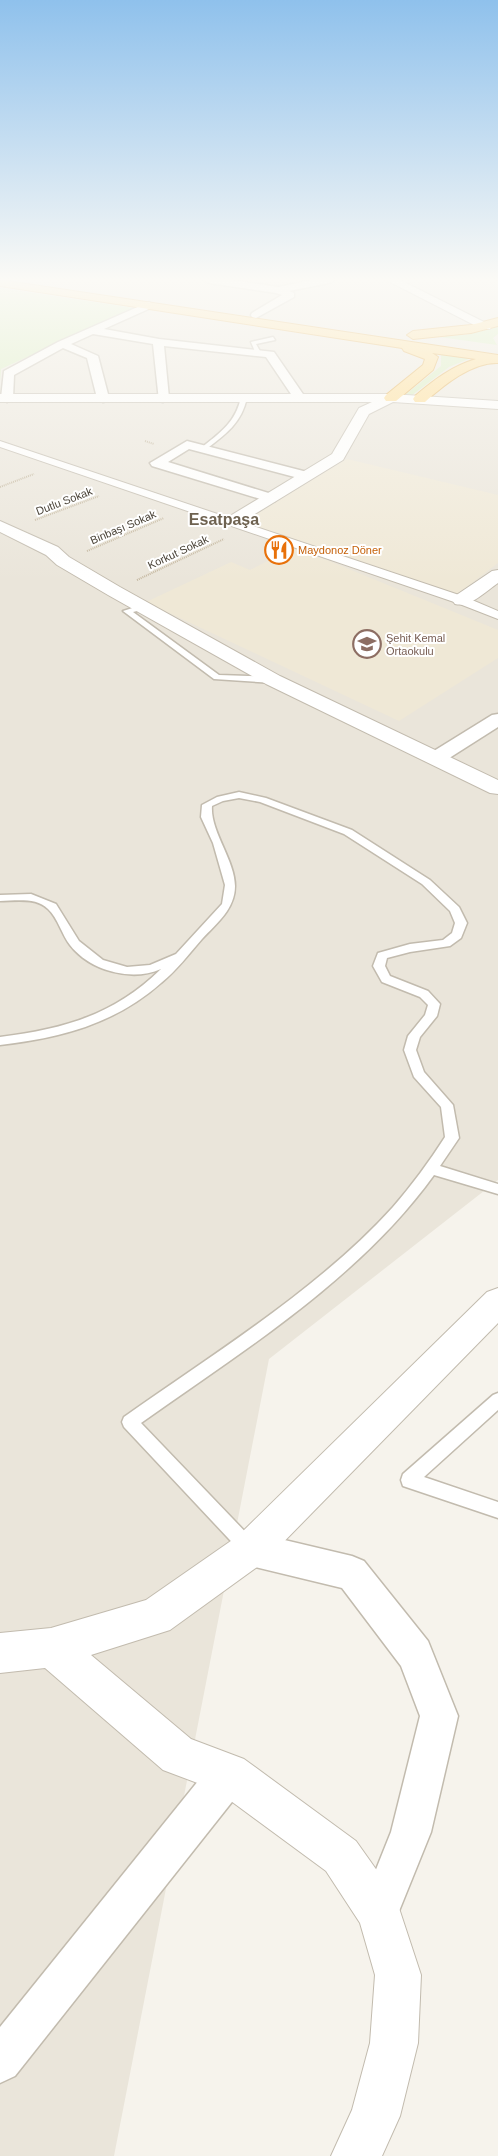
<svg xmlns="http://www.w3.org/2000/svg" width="498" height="2156" viewBox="0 0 498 2156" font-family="Helvetica,sans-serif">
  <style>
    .residential { fill: #eae5da }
    .education { fill: #efe8d6 }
    .green { fill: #d2eab5 }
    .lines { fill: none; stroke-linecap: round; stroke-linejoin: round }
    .service-casing { stroke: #c2bbae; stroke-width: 3 }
    .pedestrian-casing { stroke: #c2bbae; stroke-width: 2 }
    .minor-casing { stroke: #c2bbae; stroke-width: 3 }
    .tertiary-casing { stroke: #c2bbae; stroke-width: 2 }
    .trunk-casing { stroke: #e0a43c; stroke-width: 2 }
    .path { stroke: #c4b79f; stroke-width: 2; stroke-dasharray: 1 1; stroke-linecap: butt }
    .service { fill: #fff; fill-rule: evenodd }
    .pedestrian { fill: #fff; fill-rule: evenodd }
    .minor { fill: #fff; fill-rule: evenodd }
    .tertiary { fill: #fff; fill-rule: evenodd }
    .trunk { fill: #ffd985; fill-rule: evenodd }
    .labels { text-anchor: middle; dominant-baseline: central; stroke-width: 4; stroke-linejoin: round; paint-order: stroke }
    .far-street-label { font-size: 11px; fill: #4b4439; stroke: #fff }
    .far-food-label { font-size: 11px; fill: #c56008; stroke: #fff; text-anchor: start }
    .far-education-label { font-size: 11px; fill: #785e54; stroke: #fff; text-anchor: start }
    .far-district-label { font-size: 16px; font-weight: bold; fill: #6e6250; stroke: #fff }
  </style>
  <rect width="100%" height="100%" fill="#f6f3ec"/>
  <polygon class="residential" points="0,280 498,280 498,1180 269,1359 114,2156 0,2156"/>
  <g class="education">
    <polygon points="347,459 498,495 498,563 456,595 243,522"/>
    <polygon points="295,547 498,630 498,658 399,721 146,602 231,562 250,570"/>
  </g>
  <g class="green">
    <polygon points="0,288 134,308 1,369 0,381"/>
    <polygon points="498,327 498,334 493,338 497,345 432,336 465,335"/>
    <polygon points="441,354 471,358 449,367 411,396 405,395 441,366"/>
  </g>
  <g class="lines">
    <defs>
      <g id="service">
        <polygon points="273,337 275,340 256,344 261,353 256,354 251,342"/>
        <path d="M244 395 247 397C242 423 225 435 205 450H201V448C220 433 236 422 241 397Z"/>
        <polygon points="142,605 145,605 145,609 133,612 219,675 273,677 277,680 273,683 214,679 123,611"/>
        <path d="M239 792 266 798 352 830 430 880 459 907 467 923 461 938 450 946 410 952 387 958 385 966 390 976 428 991 440 1004 437 1016 420 1037 416 1050 424 1072 453 1105 459 1138 440 1166 498 1184V1194L434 1175C359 1279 244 1350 141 1423L255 1542 257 1548 255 1554 249 1556 243 1554 124 1427 122 1422 124 1417C214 1353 319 1289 393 1207 412 1185 429 1162 445 1137L441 1107 414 1077 404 1050 408 1036 425 1015 428 1005 420 997 382 982 373 966 378 953 410 944 443 940 452 933 455 923 450 911 422 884 344 834 260 802 239 798 223 801 212 806C210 831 235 860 235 886 235 909 217 923 202 939 188 955 177 970 161 983 115 1024 60 1038 0 1045V1037C64 1029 114 1015 161 969 132 982 90 971 70 945 62 935 58 918 48 909 36 897 15 901 0 901V895L31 894 56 904 79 941 103 960 127 967 150 965 176 954 222 904 225 885 213 843 201 817 202 805 217 797Z"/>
        <polygon points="498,1393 498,1410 424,1477 498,1502 498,1518 403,1486 401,1480 403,1474 493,1395"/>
      </g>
      <polygon id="pedestrian" points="0,441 465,597 498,611 498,619 457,603 0,447"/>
      <g id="minor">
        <polygon points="204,280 232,280 278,287 312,280 334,280 329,283 289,291 294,293 294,297 256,318 252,317 251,315 252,313 282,295 276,293 209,283"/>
        <polygon points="149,302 154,305 153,307 104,329 159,339 274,352 305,397 299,401 295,400 266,357 164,346 169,398 163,402 159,401 153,344 93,334 71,344 98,356 109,398 107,401 103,402 97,398 87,358 63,348 14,375 13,398 7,402 1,398 4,371 58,342"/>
        <polygon points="187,441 311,473 313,476 306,480 189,449 168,462 275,495 277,498 275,501 270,502 152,466 150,463"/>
        <polygon points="498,714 498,727 443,762 436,764 429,762 427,758 429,754 492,715"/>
        <polygon points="251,1532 352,1556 364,1561 428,1641 458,1716 431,1832 393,1926 379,1932 365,1926 359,1912 391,1832 420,1716 401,1666 342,1588 251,1566 239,1561 234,1549 239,1537"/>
        <polygon points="229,1755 243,1760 248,1774 243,1788 15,2076 0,2083 0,2027 215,1760"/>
      </g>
      <g id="tertiary">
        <polygon points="386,280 400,280 492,326 490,329 482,329"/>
        <polygon points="0,394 391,394 498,401 498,409 393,402 369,414 343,460 237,525 225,525 223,522 225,519 332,454 359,408 372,402 0,402"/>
        <polygon points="0,521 58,547 69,557 120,587 280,676 498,780 498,794 490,793 266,684 108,595 57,565 46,555 0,532"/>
        <path d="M498 570V583C486 591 470 608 455 604L452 600 455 596 492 571Z"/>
        <polygon points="498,1288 498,1323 264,1562 170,1630 91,1655 191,1739 244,1759 356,1841 395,1896 421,1975 418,2043 400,2116 382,2156 331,2156 352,2110 370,2043 375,1975 360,1923 326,1871 216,1790 163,1770 45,1668 0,1673 0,1633 51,1628 146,1600 238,1536 487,1292"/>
      </g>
      <g id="trunk">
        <path d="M0 280 498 355V363C472 362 444 385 425 402H415L413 399 415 396C434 380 452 366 476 359L432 353 438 357 433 370 396 401H386L384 398 386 395 423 365 425 359 404 351 402 348 0 286Z"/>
        <polygon points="498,318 498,326 471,333 413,339 407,335 413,331 471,325"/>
      </g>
    </defs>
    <use href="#service" class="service-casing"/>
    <use href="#pedestrian" class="pedestrian-casing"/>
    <use href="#minor" class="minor-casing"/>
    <use href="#tertiary" class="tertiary-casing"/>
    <use href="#trunk" class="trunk-casing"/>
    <g class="path">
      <polyline points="145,441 154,444"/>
      <polyline points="0,487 34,474"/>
      <polyline points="35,520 99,496"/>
      <polyline points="87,551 164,518"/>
      <polyline points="137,580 224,539"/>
    </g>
    <use href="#service" class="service"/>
    <use href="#pedestrian" class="pedestrian"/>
    <use href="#minor" class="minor"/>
    <use href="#tertiary" class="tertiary"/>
    <use href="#trunk" class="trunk"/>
  </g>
  <linearGradient id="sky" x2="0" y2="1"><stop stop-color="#8fc1ec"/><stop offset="0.48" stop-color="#fbfaf6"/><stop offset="1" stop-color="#fbfaf6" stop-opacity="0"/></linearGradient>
  <rect width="498" height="582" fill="url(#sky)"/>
  <defs>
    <symbol id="restaurant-ring" viewBox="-11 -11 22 22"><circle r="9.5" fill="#fff" stroke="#e8710a" stroke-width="1.5"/><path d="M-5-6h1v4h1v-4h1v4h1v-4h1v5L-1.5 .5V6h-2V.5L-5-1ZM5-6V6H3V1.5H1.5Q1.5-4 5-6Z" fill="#e8710a"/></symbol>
    <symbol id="school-ring" viewBox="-11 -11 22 22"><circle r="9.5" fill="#fff" stroke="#8d6e63" stroke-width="1.5"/><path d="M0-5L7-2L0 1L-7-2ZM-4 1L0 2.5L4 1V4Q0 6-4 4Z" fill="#8d6e63"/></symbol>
  </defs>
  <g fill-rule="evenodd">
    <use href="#restaurant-ring" x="263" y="534" width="32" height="32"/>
    <use href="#school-ring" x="351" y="628" width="32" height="32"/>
  </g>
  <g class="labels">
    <g class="far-street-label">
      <text transform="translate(64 501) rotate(-21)">Dutlu Sokak</text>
      <text transform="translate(123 527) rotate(-23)">Binbaşı Sokak</text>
      <text transform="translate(178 552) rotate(-25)">Korkut Sokak</text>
    </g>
    <g class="far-food-label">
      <text x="298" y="550">Maydonoz Döner</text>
    </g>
    <g class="far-education-label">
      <text x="386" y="638">Şehit Kemal<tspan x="386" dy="13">Ortaokulu</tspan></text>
    </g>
    <g class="far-district-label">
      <text x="224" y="519">Esatpaşa</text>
    </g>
  </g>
</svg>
